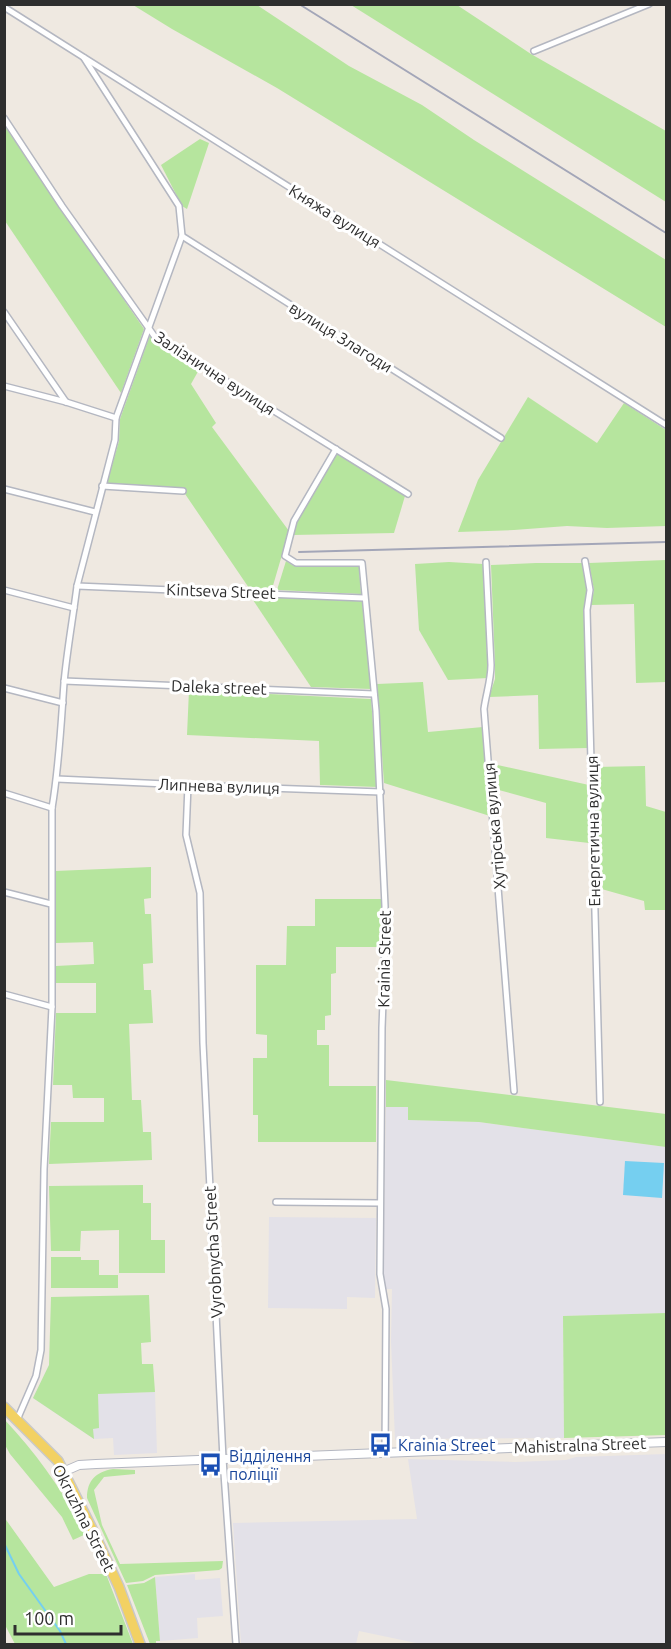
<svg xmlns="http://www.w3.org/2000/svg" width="671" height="1649" viewBox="0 0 671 1649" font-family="Ubuntu,sans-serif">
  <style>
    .industrial { fill: #e3e1e8 }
    .green { fill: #b6e59e }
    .water { fill: #75cff0 }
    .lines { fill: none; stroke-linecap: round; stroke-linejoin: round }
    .stream { stroke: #75cff0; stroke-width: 2 }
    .street-casing { stroke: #b4b7c1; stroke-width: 8 }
    .secondary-casing { stroke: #b4b7c1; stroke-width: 10 }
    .primary-casing { stroke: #c9c9c9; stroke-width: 12 }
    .street { stroke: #fff; stroke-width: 5 }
    .secondary { stroke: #fff; stroke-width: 8 }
    .primary { stroke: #f2d163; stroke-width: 9 }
    .rail { stroke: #a3a6b8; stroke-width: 2 }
    .labels { text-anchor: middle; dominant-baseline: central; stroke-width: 6; stroke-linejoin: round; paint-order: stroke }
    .street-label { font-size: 16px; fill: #2e2e2e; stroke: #fff }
    .transit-label { font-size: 16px; fill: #164399; stroke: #fff; text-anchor: start }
  </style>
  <rect width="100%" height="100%" fill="#efe9e1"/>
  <g class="industrial">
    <polygon points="386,1107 409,1107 409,1120 479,1122 666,1147 666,1313 563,1316 564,1438 410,1439 410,1436 402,1436 402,1440 395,1440 391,1341 392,1289 385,1289 383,1274"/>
    <polygon points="269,1217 376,1218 375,1298 347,1297 347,1309 268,1308"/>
    <polygon points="49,1365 115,1393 155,1392 157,1453 114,1455 113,1438 94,1439 33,1398"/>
    <polygon points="666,1454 666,1644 421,1644 359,1631 356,1644 241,1644 233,1523 417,1519 408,1459 515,1462 566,1460 576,1457"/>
    <polygon points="195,1574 195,1580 220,1578 223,1616 197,1618 198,1638 160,1641 155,1577"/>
  </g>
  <g class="green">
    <polygon points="133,5 257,5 349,66 422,105 474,140 666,260 666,327 277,88 172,29"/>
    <polygon points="351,5 457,5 531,54 666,131 666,202"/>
    <polygon points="4,125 144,329 121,393 5,221"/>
    <polygon points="200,139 209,143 187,209 182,206 161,165"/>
    <polygon points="150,335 200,368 191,384 216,423 212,427 289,531 272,589 249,588 181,488 107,483 119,441 120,419"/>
    <polygon points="528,397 597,443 624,403 666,430 666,526 607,528 567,526 514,530 458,532 478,480"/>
    <polygon points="337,453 405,496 394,533 293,535 297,522"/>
    <polygon points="666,560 666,682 636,683 634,604 591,605 594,590 589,563"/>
    <polygon points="286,561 294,566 359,566 361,594 277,590"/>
    <polygon points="449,562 483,564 488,678 448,680 419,630 415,564"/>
    <polygon points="536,563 582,563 587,590 584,610 588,748 539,749 538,695 489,697 495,679 495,665 491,565"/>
    <polygon points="251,597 362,600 371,689 311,687"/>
    <polygon points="423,682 428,732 483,727 490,816 384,783 377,684"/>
    <polygon points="189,690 371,699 378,787 320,785 319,741 187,735"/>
    <polygon points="493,764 589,785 589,843 546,838 546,803 495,789"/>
    <polygon points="645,766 646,806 666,812 666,910 645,910 644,901 598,888 595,767"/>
    <polygon points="151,867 151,898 144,899 145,914 151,914 153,963 143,964 144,990 151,990 153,1023 129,1024 132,1100 141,1100 143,1132 151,1132 152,1160 49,1164 51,1122 104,1122 104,1098 73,1098 72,1085 53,1085 56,1013 96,1013 96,983 56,983 56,966 94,964 93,942 56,943 55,871"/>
    <polygon points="315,899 381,899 381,947 336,947 336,973 331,974 331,1015 325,1016 325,1030 317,1030 317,1045 329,1045 329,1086 376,1086 376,1142 258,1142 258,1115 253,1115 253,1058 267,1058 267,1035 256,1034 256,965 286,965 287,926 315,926"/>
    <polygon points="386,1080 666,1114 666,1147 479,1122 408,1120 408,1107 386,1107"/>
    <polygon points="143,1185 143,1203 151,1203 151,1240 165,1240 165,1273 119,1273 119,1230 81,1231 80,1251 51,1251 49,1186"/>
    <polygon points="51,1257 81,1257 81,1260 99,1260 99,1275 118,1275 118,1288 51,1288"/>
    <polygon points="149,1295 151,1342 141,1343 142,1364 153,1364 155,1392 98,1394 99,1428 93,1429 94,1439 33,1398 49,1365 51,1297"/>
    <polygon points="666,1313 666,1435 564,1438 563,1316"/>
    <path d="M4 1419C37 1454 63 1491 86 1534L73 1540 62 1517 10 1454 5 1445Z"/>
    <path d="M113 1469 135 1470V1474L104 1477 94 1490 102 1525 120 1564 223 1561 222 1568 219 1570 155 1575 143 1581 126 1583 87 1498C87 1480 96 1472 113 1469Z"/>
    <polygon points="4,1517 54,1587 89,1574 106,1574 133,1644 15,1644 5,1625"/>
    <polygon points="155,1577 160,1641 156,1641 156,1644 150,1644 127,1585 144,1583"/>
  </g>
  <polygon class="water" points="625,1161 664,1163 662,1198 623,1195"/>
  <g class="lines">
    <polyline class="stream" points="4,1543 19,1574 60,1631 66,1644"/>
    <defs>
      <g id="street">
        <polyline points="4,7 666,425"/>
        <polyline points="534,51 649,4"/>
        <polyline points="4,118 62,206 155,337 408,494"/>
        <polyline points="182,236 501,438"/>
        <polyline points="4,312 66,402"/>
        <polyline points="4,386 66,402 116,418"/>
        <polyline points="336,449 294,521 285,556 296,563 362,563 376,711 385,906 385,947 382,1028 380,1274 386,1309 385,1453"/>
        <polyline points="102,486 183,491"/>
        <polyline points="4,489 95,512"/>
        <polyline points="585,561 590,590 587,610 600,1102"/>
        <path d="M486 562 491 665C491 680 486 694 484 709L514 1091"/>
        <polyline points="77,586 364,598"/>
        <polyline points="4,590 74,608"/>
        <polyline points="64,681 374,694"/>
        <polyline points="4,688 63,703"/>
        <polyline points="57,779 188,785 381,792"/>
        <polyline points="188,785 186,835 200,893 203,1043 223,1459 236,1644"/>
        <polyline points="4,793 52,808"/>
        <polyline points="4,892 51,904"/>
        <polyline points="4,994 52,1007"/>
        <polyline points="276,1202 380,1203"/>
        <path d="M17 1420 36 1376 41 1350 44 1169 52 1007V808C59 767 61 725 64 683 67 650 73 618 77 586L115 440 116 418 182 236 179 206 84 58"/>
      </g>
      <polyline id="secondary" points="63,1472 79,1465 96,1464 666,1442"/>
      <polyline id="primary" points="4,1407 58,1461 92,1529 119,1587 140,1644"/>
    </defs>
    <use href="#street" class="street-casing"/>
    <use href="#secondary" class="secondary-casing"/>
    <use href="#primary" class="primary-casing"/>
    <use href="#street" class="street"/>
    <use href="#secondary" class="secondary"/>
    <use href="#primary" class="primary"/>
    <g class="rail">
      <polyline points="299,4 666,233"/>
      <polyline points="299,552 666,542"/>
    </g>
  </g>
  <defs>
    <symbol id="bus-bare" viewBox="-9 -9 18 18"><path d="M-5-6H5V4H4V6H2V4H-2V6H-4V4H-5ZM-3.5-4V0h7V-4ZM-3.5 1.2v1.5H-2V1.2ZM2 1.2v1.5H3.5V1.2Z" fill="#1a4fb4" stroke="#fff" stroke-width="2.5" paint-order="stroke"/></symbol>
  </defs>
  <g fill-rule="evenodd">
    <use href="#bus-bare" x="364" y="1428" width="33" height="33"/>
    <use href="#bus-bare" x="194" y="1448" width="33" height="33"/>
  </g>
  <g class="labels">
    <g class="street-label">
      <text transform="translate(335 216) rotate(32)">Княжа вулиця</text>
      <text transform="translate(341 337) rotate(32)">вулиця Злагоди</text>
      <text transform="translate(215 373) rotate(33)">Залізнична вулиця</text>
      <text transform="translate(221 591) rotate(2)">Kintseva Street</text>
      <text transform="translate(219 687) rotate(2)">Daleka street</text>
      <text transform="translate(219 786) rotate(2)">Липнева вулиця</text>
      <text transform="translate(494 826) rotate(-95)">Хутірська вулиця</text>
      <text transform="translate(593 831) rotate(-91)">Енергетична вулиця</text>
      <text transform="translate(384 959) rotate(-89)">Krainia Street</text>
      <text transform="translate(213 1252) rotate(-93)">Vyrobnycha Street</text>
      <text transform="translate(580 1445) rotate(-2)">Mahistralna Street</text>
      <text transform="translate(84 1518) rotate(63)">Okruzhna Street</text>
    </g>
    <g class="transit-label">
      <text x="398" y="1445">Krainia Street</text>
      <text x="229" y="1456">Відділення<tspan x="229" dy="18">поліції</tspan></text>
    </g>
  </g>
  <rect width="671" height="1649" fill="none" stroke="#2e2e2e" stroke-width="12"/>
  <path d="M15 1625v9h106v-9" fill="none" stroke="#2e2e2e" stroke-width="3"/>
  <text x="24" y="1625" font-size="18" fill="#2e2e2e" stroke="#ffffff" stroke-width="4.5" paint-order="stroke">100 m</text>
</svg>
